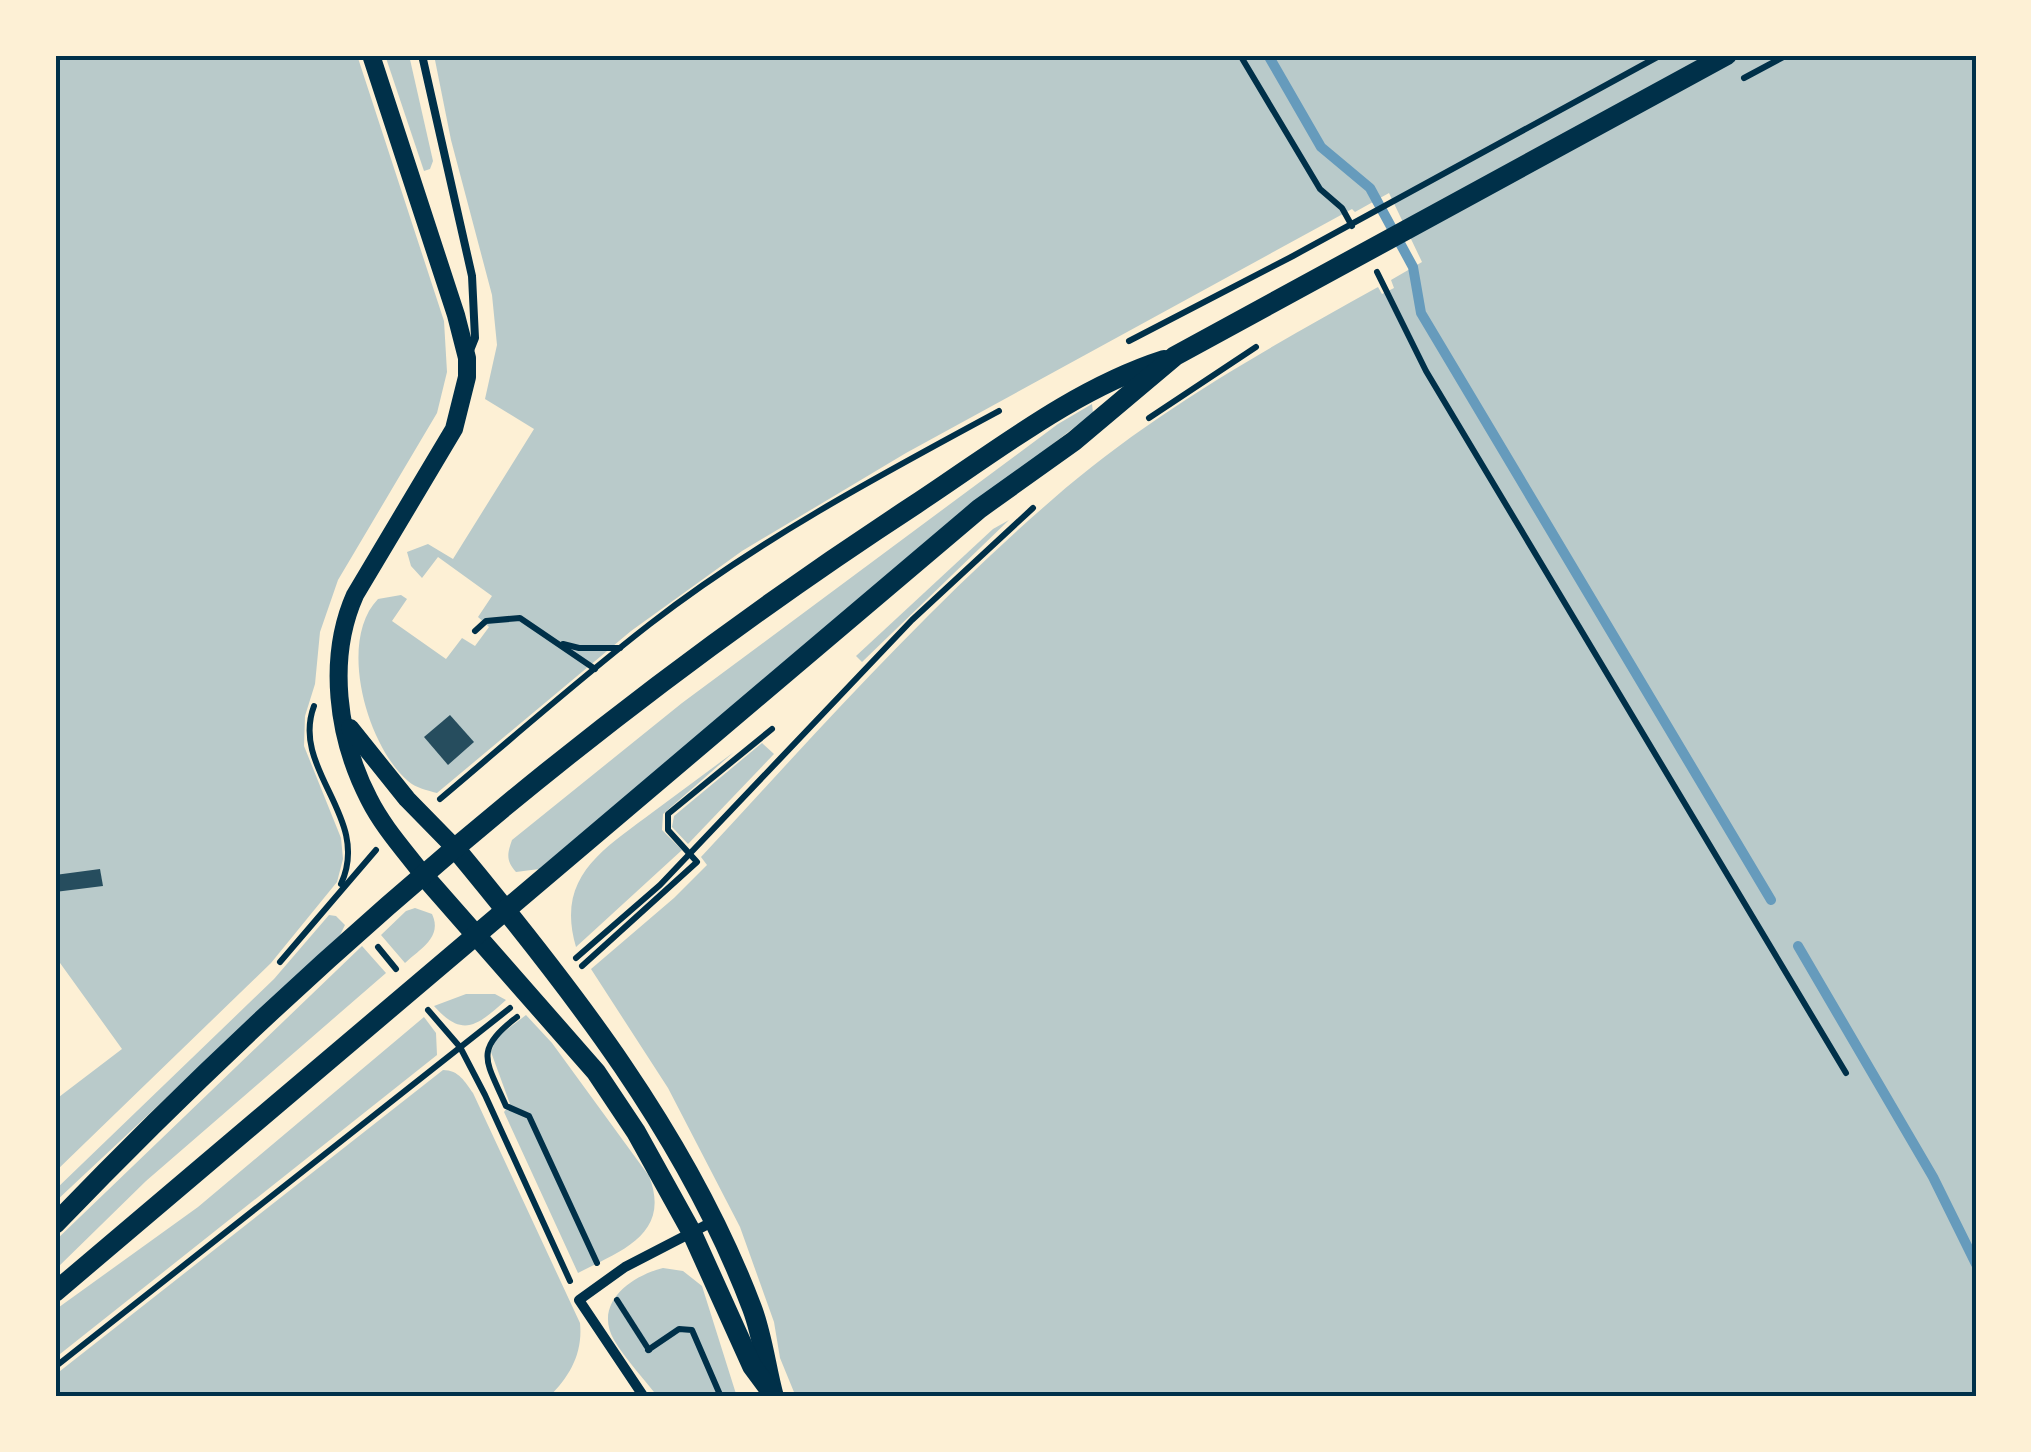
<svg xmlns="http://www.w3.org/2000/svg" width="2031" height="1452" viewBox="0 0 2031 1452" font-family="Commissioner,sans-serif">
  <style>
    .green { fill: #b9caca }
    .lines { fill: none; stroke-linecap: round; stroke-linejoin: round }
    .stream { stroke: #669bbc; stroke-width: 10 }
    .building { fill: #264d5e }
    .path { stroke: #003049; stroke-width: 6 }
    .service { stroke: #003049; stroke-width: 8 }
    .minor { stroke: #003049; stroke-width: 10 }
    .tertiary { stroke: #003049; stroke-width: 18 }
    .secondary { stroke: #003049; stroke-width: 20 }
    .neatline { fill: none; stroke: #003049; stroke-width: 4 }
  </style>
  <rect width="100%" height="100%" fill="#fdf0d5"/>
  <g class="green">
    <polygon points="55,55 357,55 444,321 447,372 437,413 338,580 320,632 315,684 305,716 304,746 341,838 343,859 337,882 271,963 55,1172 55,1100 122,1049 55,956"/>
    <polygon points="385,55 409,55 433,161 430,169 424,171"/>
    <path d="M434 55H1976V1397H796L780 1358 774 1322 740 1227 668 1088 591 969 674 898 707 865 701 857C815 734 926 609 1053 499 1151 413 1265 350 1378 287L1382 294 1394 288 1391 280 1422 262 1389 193 1355 212 1352 209 906 453 742 551 631 631 437 793C426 790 416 788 408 781 367 746 337 641 378 599L401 595 407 599 392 621 446 659 462 638 475 646 489 627 478 617 492 596 438 557 422 578 411 566 407 552 428 544 453 559 534 429 485 399 497 345 492 295 451 140Z"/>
    <path d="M1092 404 1093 413 1019 470 539 869 516 872C506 861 507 854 512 840L682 703 1058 424Z"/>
    <polygon points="1009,520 862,662 856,656 993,529"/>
    <polygon points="762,743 774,754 688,844 672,827 674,816"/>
    <path d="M734 752 663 814 662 830 682 850 576 947C555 876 604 849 653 812 680 792 707 772 734 752Z"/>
    <path d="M415 908 432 914C443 937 420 949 405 963L381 935 406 911Z"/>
    <polygon points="329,915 336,916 345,925 340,935 55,1202 55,1190 274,979"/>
    <polygon points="362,946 386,973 146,1181 55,1270 55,1241"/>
    <path d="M466 994H495L506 1000C478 1025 463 1039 434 1006Z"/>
    <path d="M526 1015 552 1043 649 1176C672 1235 620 1251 578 1273L504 1112 510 1104 491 1052 497 1037Z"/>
    <polygon points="424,1017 436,1033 437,1055 55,1358 55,1310 198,1207"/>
    <path d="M443 1070C459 1070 465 1082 473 1093L580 1323C583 1353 570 1376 549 1397H55V1375Z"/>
    <path d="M663 1268 683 1271 702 1286 737 1397H658C644 1379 626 1360 614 1340 593 1303 631 1276 663 1268Z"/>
  </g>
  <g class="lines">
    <g class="stream">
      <polyline points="1268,55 1321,147 1370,188 1413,267 1421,313 1771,900"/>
      <polyline points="1798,946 1933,1177 1976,1264"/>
    </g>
  </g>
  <g class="building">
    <polygon points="450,715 474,742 448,765 424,737"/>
    <polygon points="100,869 103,886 55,892 55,875"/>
  </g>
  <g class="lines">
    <g class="path">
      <polyline points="1240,55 1320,189 1342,208 1352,226"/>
      <polyline points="1744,78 1787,55"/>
      <polyline points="1377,272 1426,371 1846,1073"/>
      <polyline points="1129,341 1293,256 1661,55"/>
      <polyline points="1149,418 1256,347"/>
      <polyline points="475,631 486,621 520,618 595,669"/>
      <polyline points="563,644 579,648 620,648"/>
      <path d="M314 706C290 770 372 817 341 884"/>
      <path d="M440 799C510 740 578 680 650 624 757 541 880 475 999 411"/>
      <polyline points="378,947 396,969"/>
      <polyline points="576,958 660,885 912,620 1033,508"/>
      <polyline points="280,962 376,850"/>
      <polyline points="582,966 697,862 668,830 668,814 772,729"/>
      <polyline points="428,1010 460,1047 485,1095 570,1281"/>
      <path d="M517 1017C473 1051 486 1060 506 1106L529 1116 597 1263"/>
      <polyline points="617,1300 649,1350"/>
      <polyline points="648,1350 679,1329 692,1330 721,1397"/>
      <polyline points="55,1367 510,1008"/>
    </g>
    <polyline class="service" points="422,55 472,276 475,338 469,353"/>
    <polyline class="minor" points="644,1397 579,1300 625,1267 714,1221"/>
    <g class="tertiary">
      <path d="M371 55 456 315 467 358V377L454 429 355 595C327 658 337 737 369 799 383 827 405 851 424 876"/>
      <polyline points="350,728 407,799 455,848"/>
    </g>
    <g class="secondary">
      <path d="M455 848C571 988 687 1136 752 1308 763 1337 766 1368 774 1397"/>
      <polyline points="424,876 596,1072 636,1132 692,1233 752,1366 769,1389"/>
      <path d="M55 1224C314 955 603 708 916 504 995 452 1074 389 1164 360"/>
      <polyline points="55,1292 979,509 1074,441 1175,356 1727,55"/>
    </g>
  </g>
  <rect width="2031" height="1452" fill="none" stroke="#fdf0d5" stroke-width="115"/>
  <rect x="58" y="58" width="1916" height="1336" class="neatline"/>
</svg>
